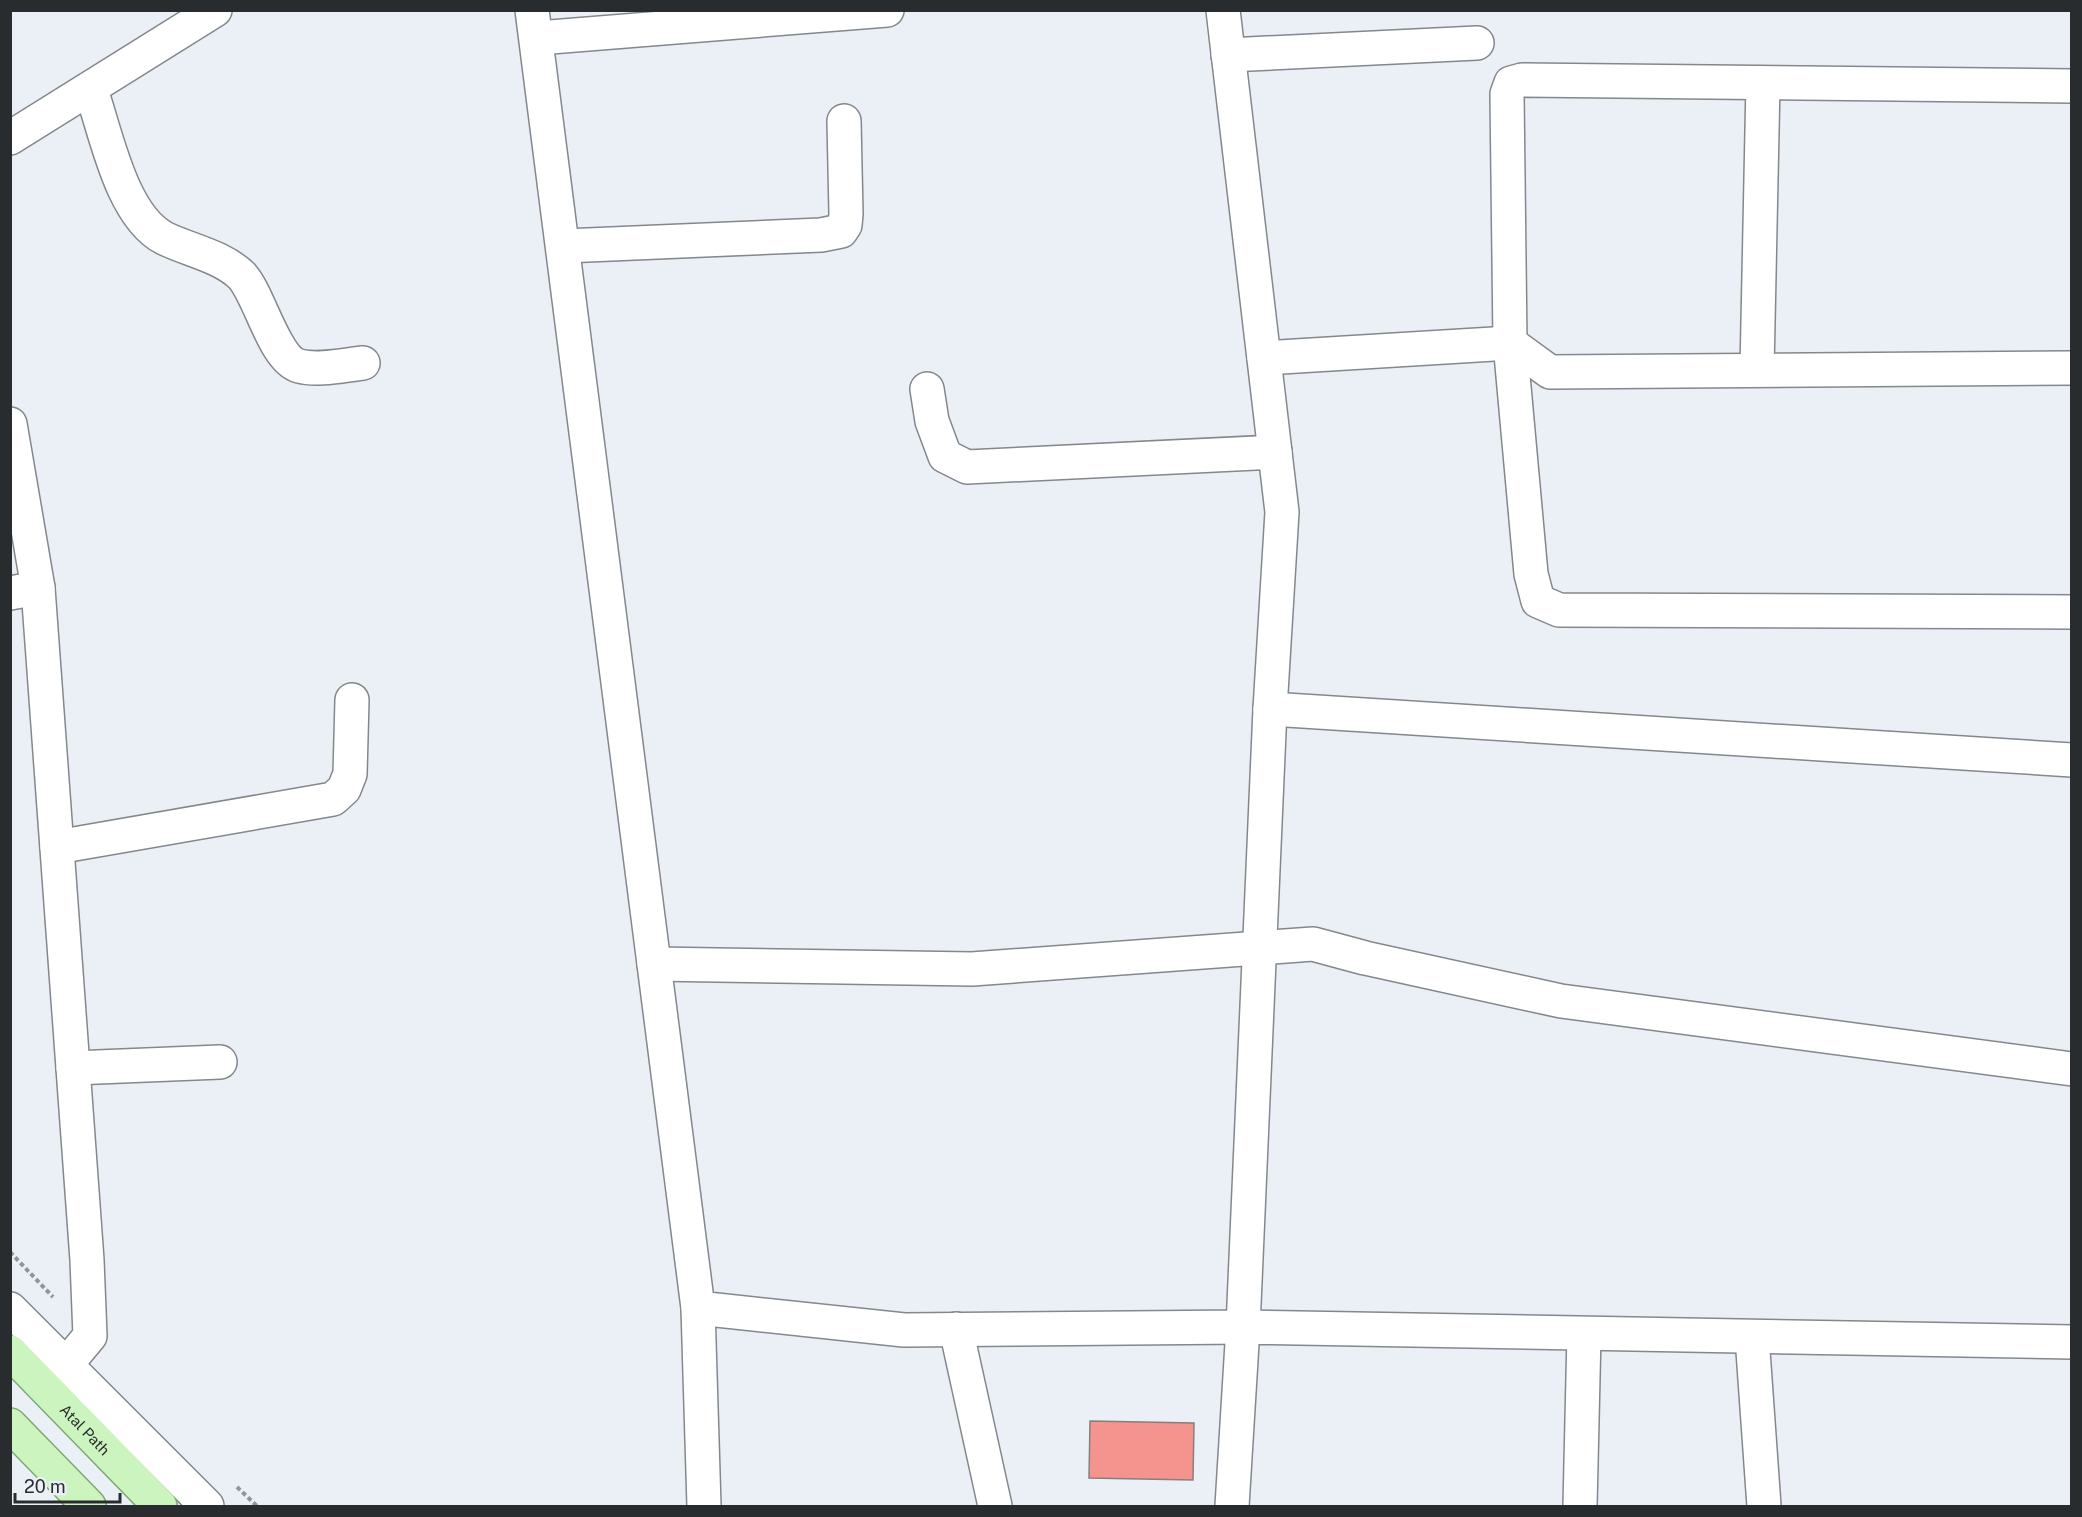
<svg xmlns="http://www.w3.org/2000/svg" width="2082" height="1517" viewBox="0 0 2082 1517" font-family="'Public Sans',sans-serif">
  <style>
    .building { fill: #f5938e; stroke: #867f7e; stroke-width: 1.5 }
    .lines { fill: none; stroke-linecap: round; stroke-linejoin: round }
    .street-casing { stroke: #83888d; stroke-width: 36 }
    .secondary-casing { stroke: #83888d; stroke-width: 36 }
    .primary-casing { stroke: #7ca970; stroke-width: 36 }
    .path { stroke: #909598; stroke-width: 4; stroke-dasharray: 4.5 3; stroke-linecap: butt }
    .street { stroke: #fff; stroke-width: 33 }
    .secondary { stroke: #fff; stroke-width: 33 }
    .primary { stroke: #cbf4bf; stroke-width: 33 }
    .labels { text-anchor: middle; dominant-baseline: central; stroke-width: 4.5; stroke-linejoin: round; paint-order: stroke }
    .street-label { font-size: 15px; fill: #292c2e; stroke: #eaf0f5 }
  </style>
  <rect width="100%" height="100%" fill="#eaf0f5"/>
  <polygon class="building" points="1090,1421 1194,1423 1193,1480 1089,1478"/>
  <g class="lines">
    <defs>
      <g id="street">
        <polyline points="532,10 698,1308 904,1330 1243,1327 1270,709 1282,512 1223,10"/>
        <polyline points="538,38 887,10"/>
        <polyline points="1228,55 1477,43"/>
        <polyline points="2072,86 1522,80 1511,83 1507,94 1510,343 1531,574 1538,601 1559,610 2072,612"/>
        <path d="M91 90C106 133 121 215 164 238 188 250 222 256 242 276 260 296 274 359 299 366 318 371 344 365 363 363"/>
        <polyline points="564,246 821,235 841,231 845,225 846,214 844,121"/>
        <polyline points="1264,358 1510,343 1550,372 2072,368"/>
        <polyline points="1757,370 1763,83"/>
        <polyline points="927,389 932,421 945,456 967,467 1275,452"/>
        <polyline points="10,424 38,588 10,593"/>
        <polyline points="38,588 87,1260 90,1336 65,1366"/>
        <polyline points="1270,709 2072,760"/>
        <polyline points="57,847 333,799 344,789 350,774 352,700"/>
        <polyline points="654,964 972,969 1313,944 1365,958 1561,1001 2072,1069"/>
        <polyline points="73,1068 220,1062"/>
        <polyline points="698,1308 704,1506"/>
        <polyline points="956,1329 995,1506"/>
        <polyline points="1752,1337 1764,1506"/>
        <polyline points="1232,1506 1243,1327 2072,1342"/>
        <polyline points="1580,1506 1584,1334"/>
      </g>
      <g id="secondary">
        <polyline points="10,138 215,10"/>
        <polyline points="10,1309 207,1506"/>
      </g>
      <g id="primary">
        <path id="s1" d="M10 1352 160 1506"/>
        <polyline points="10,1425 89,1506"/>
      </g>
    </defs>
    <use href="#street" class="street-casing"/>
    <use href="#secondary" class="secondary-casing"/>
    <use href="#primary" class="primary-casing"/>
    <g class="path">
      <polyline points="10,1252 53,1297"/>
      <polyline points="237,1487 257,1506"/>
    </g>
    <use href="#street" class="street"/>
    <use href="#secondary" class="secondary"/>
    <use href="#primary" class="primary"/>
  </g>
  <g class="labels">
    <g class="street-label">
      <text stroke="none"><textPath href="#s1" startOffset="108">Atal Path</textPath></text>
    </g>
  </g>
  <rect width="2082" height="1517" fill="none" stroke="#292c2e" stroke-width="24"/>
  <path d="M15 1493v9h105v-9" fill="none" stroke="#292c2e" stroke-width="3"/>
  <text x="24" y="1493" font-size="18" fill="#292c2e" stroke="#eaf0f5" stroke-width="4.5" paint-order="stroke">20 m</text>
</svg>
